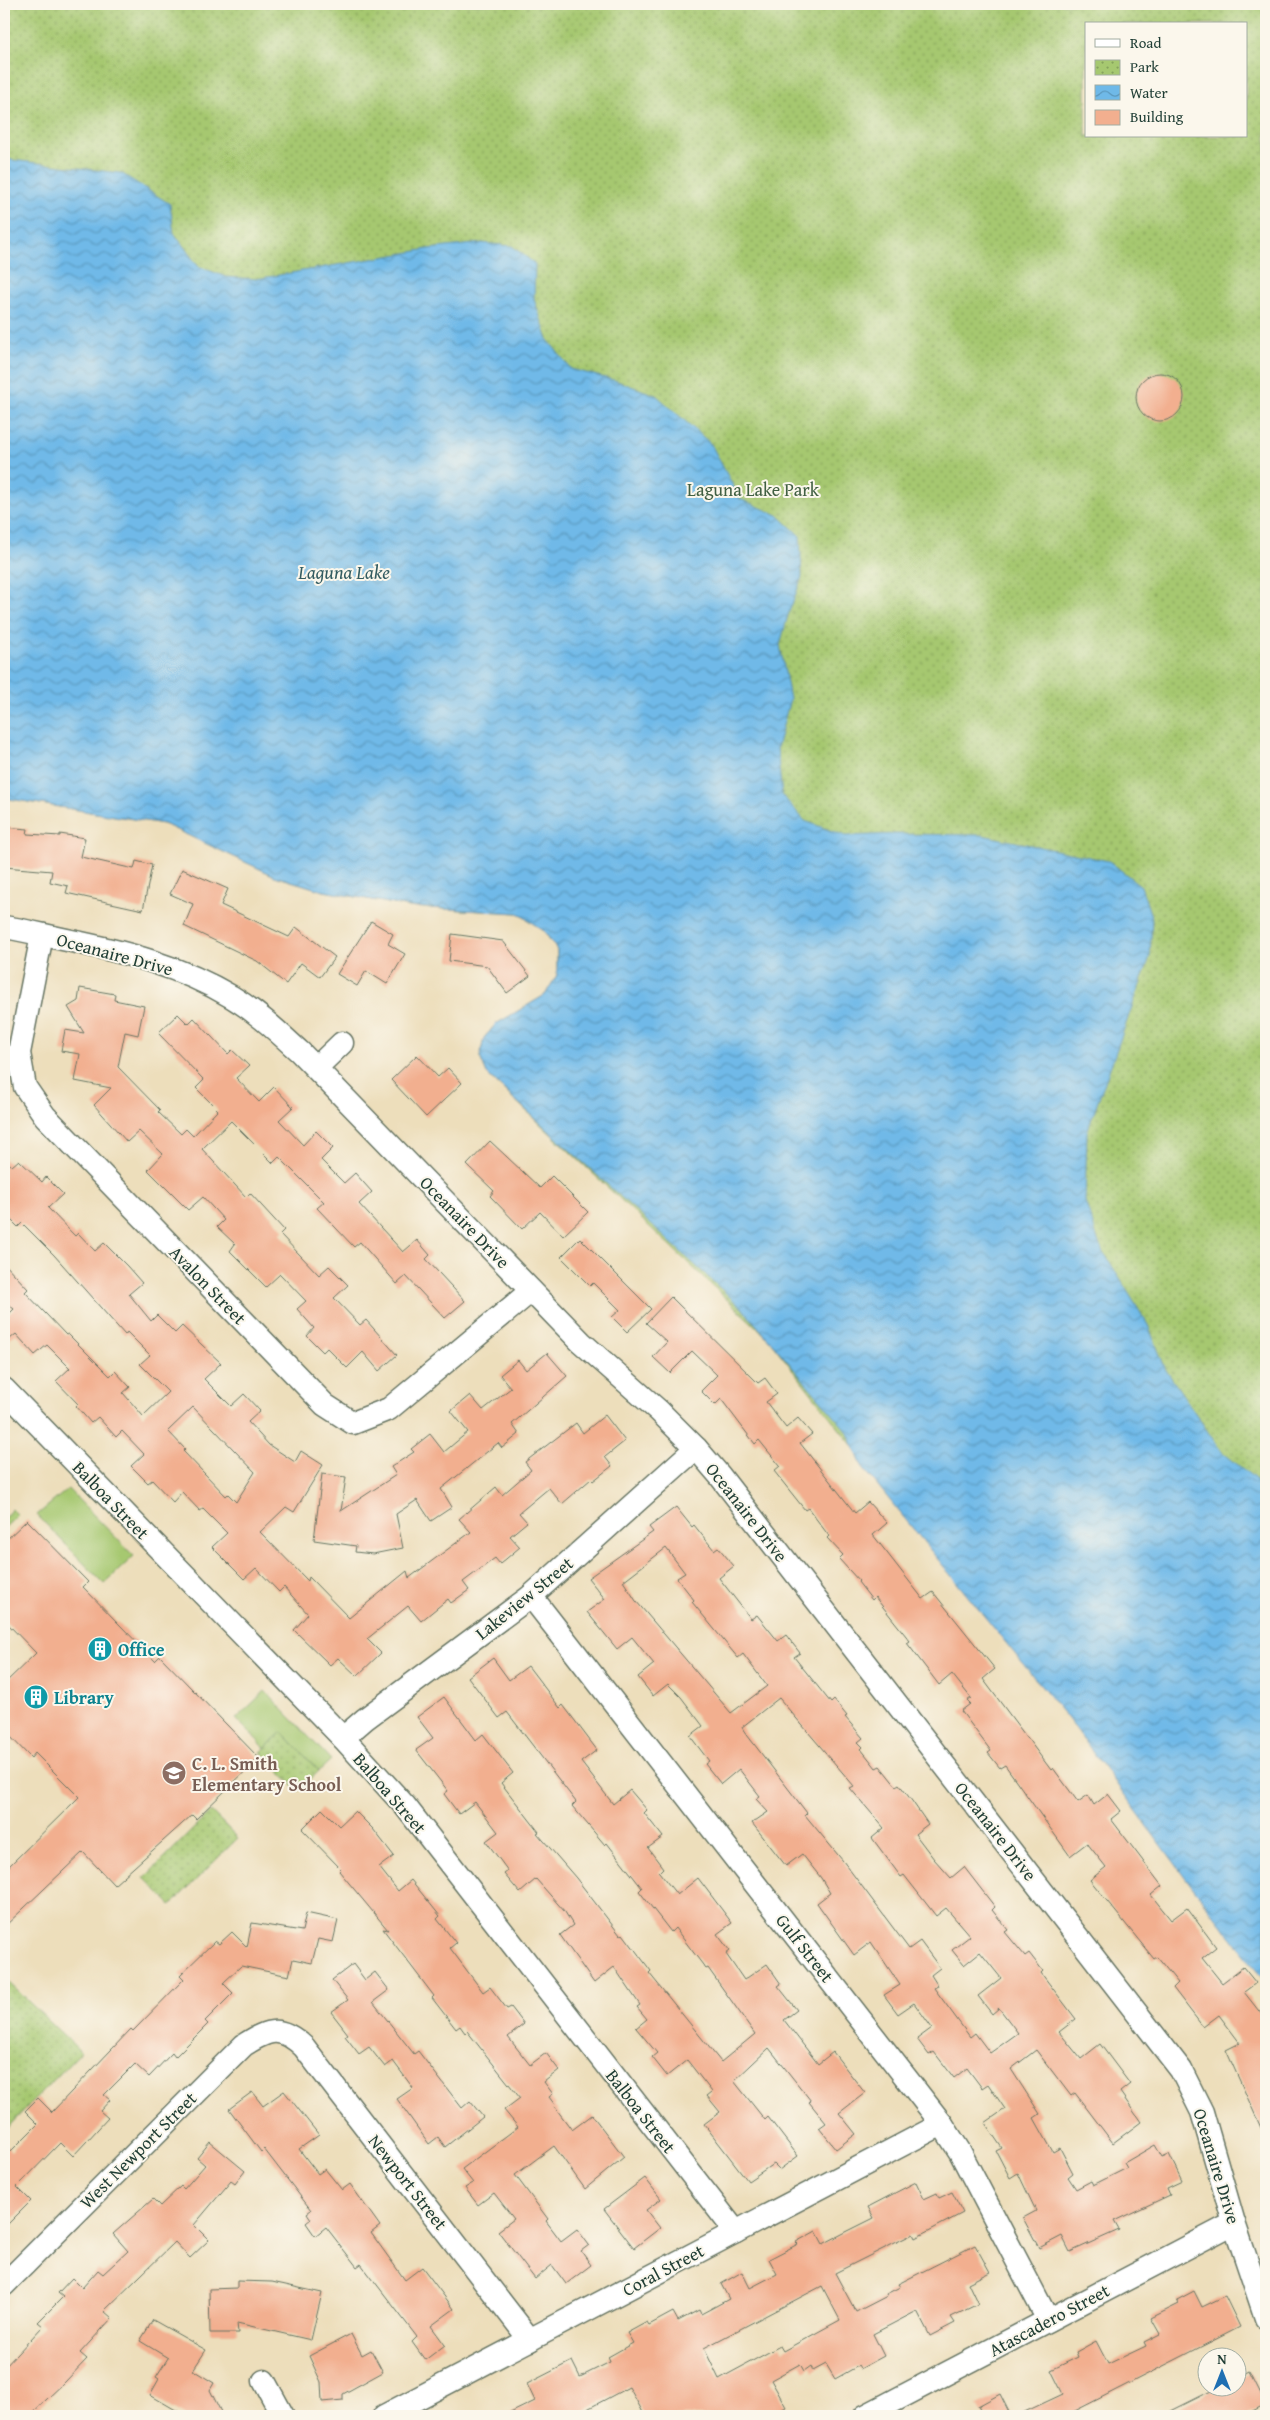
<svg xmlns="http://www.w3.org/2000/svg" width="1270" height="2420" viewBox="0 0 1270 2420" font-family="'Gentium Book Plus',serif">
  <style>
    .grass { fill: #a6c870; stroke: #628252 }
    .park { fill: url(#park-dots); stroke: #628252; fill-rule: evenodd }
    .water { fill: url(#water-waves); stroke: #477b8e }
    .building { fill: #f2af8f; fill-rule: evenodd }
    .lines { fill: none; stroke-linecap: round; stroke-linejoin: round }
    .street-casing { stroke: #677563; stroke-width: 25 }
    .street { stroke: #fff; stroke-width: 22 }
    .labels { text-anchor: middle; dominant-baseline: central; stroke-width: 4; stroke-linejoin: round; paint-order: stroke }
    .park-label { font-size: 18px; fill: #416043; stroke: #fbf7ec }
    .street-label { font-size: 18px; fill: #1f3d34; stroke: #fbf7ec }
    .culture-label { font-size: 18px; font-weight: bold; fill: #0d838f; stroke: #fbf7ec; text-anchor: start }
    .education-label { font-size: 18px; font-weight: bold; fill: #785e54; stroke: #fbf7ec; text-anchor: start }
    .water-label { font-size: 19px; font-style: italic; fill: #335c61; stroke: #fbf7ec }
  </style>
  <defs>
    <pattern id="park-dots" width="8" height="8" patternUnits="userSpaceOnUse" patternTransform="scale(1.25)"><rect width="8" height="8" fill="#a6c870"/><path d="M2 2h.1M6 6h.1" fill="none" stroke="#87a45d" stroke-width="1.8" stroke-linecap="round"/></pattern>
    <pattern id="water-waves" width="16" height="10" patternUnits="userSpaceOnUse" patternTransform="scale(1.25)"><rect width="16" height="10" fill="#6fb9e8"/><path d="M0 5q4-4 8 0t8 0" fill="none" stroke="#5b98bd"/></pattern>
  </defs>
  <rect width="100%" height="100%" fill="#fbf7ec"/>
  <filter id="ink" filterUnits="userSpaceOnUse"><feTurbulence type="fractalNoise" baseFrequency=".02" numOctaves="2"/><feDisplacementMap in="SourceGraphic" scale="10" xChannelSelector="R" yChannelSelector="G"/><feConvolveMatrix kernelMatrix="1 2 1 2 8 2 1 2 1" color-interpolation-filters="sRGB"/></filter>
  <filter id="wash" filterUnits="userSpaceOnUse"><feTurbulence type="fractalNoise" baseFrequency=".0096" numOctaves="4" result="noise"/><feDisplacementMap in="SourceGraphic" scale="20" xChannelSelector="R" yChannelSelector="G"/><feGaussianBlur stdDeviation="1.12" result="paint"/><feColorMatrix in="noise" values="0 0 0 0 0 0 0 0 0 0 0 0 0 0 0 0 0 1.4 0 .05"/><feComposite in="paint" operator="in"/></filter>
  <g filter="url(#wash)">
    <rect width="100%" height="100%" fill="#eddebb"/>
    <g class="grass">
      <polygon points="68,1489 134,1556 104,1584 37,1515"/>
      <polygon points="12,1509 18,1515 4,1528 4,1518"/>
      <polygon points="265,1691 331,1760 319,1771 282,1732 265,1748 236,1719"/>
    </g>
    <g class="park">
      <path d="M4 4H1266V1979L1076 1729 767 1337 487 1074 480 1057 484 1038 496 1024 545 995 557 975V950L544 931 518 913 410 907 324 891 275 876 164 824 4 798ZM1086 24H1246V136H1086Z"/>
      <polygon points="282,1732 319,1771 298,1791 261,1752"/>
      <polygon points="211,1811 238,1838 171,1905 144,1878"/>
      <polygon points="4,1978 81,2052 4,2131"/>
    </g>
    <polygon class="water" points="4,159 121,173 170,204 174,233 198,266 226,277 256,279 428,249 482,243 512,246 535,264 534,299 548,340 571,369 617,381 656,395 711,444 740,499 778,515 800,536 802,577 788,615 780,645 790,699 777,748 782,795 805,821 846,836 895,834 982,835 1109,861 1141,886 1152,919 1150,957 1087,1132 1085,1201 1100,1246 1148,1325 1166,1370 1221,1451 1254,1478 1266,1493 1266,1982 1191,1885 1076,1729 862,1466 847,1431 742,1308 487,1074 480,1057 484,1038 496,1024 545,995 557,975 557,950 544,931 518,913 410,907 324,891 275,876 164,824 4,798"/>
    <g id="blocks">
      <g class="building">
        <circle cx="1160" cy="397" r="24"/>
        <polygon points="4,827 28,829 27,834 60,836 60,834 85,838 81,857 134,869 136,861 152,865 143,910 66,893 68,886 50,882 52,871 4,867"/>
        <polygon points="182,869 228,889 221,905 289,937 296,927 335,957 320,977 301,963 286,984 257,961 184,926 193,904 170,894"/>
        <polygon points="371,921 393,934 388,944 405,954 387,984 366,971 357,986 337,974"/>
        <polygon points="452,934 503,941 530,976 507,993 487,966 449,961"/>
        <polygon points="80,988 115,994 114,1000 144,1006 138,1035 125,1032 118,1067 160,1110 158,1112 181,1134 186,1129 193,1136 218,1110 196,1088 204,1080 158,1033 178,1014 188,1024 194,1018 228,1054 232,1050 249,1066 236,1078 259,1102 274,1087 293,1107 279,1120 303,1145 316,1131 333,1148 321,1160 344,1183 355,1173 372,1192 359,1204 403,1252 417,1240 430,1255 426,1259 465,1301 445,1318 406,1276 397,1284 360,1242 354,1247 317,1208 324,1202 279,1157 273,1163 231,1121 202,1149 246,1197 250,1193 284,1230 280,1234 319,1275 329,1266 348,1285 334,1298 360,1325 366,1320 397,1355 379,1371 363,1352 347,1368 327,1348 323,1352 307,1336 314,1328 297,1309 306,1301 280,1274 266,1287 230,1251 235,1244 217,1227 224,1220 203,1197 188,1210 148,1170 163,1154 139,1131 127,1142 94,1105 111,1088 75,1081 80,1054 61,1051 65,1030 84,1033 68,1007 78,1001"/>
        <polygon points="417,1055 438,1077 448,1068 462,1083 426,1117 391,1080"/>
        <polygon points="490,1141 540,1188 552,1176 588,1212 563,1236 540,1212 522,1229 490,1196 494,1191 467,1165"/>
        <path d="M4 1159 12 1166 19 1160 42 1182 46 1177 63 1194 48 1208 75 1236 78 1233 95 1251 104 1243 127 1266 142 1283 129 1294 151 1321 157 1315 175 1333 182 1326 221 1363 204 1379 231 1406 244 1394 260 1411 248 1422 269 1445 295 1462 301 1451 323 1465 294 1512 286 1507 260 1532 308 1581 309 1577 349 1618 407 1571 409 1578 471 1532 459 1519 496 1487 502 1495 531 1470 525 1462 576 1423 583 1433 605 1415 625 1441 605 1457 612 1466 593 1481 591 1479 562 1504 549 1488 519 1513 527 1522 510 1536 520 1547 500 1564 495 1558 463 1582 469 1590 451 1603 448 1599 421 1621 408 1606 367 1639 381 1653 357 1676 338 1658 330 1665 294 1630 308 1614 284 1587 279 1592 256 1568 244 1579 212 1547 227 1533 203 1509 200 1511 182 1492 173 1502 152 1480 148 1483 131 1466 144 1454 122 1431 116 1437 98 1417 91 1423 76 1406 78 1404 56 1381 70 1368 47 1345 35 1355 16 1334 4 1344V1319L14 1309 4 1301V1263L28 1289 25 1292 66 1335 68 1334 110 1376 115 1371 130 1387 123 1393 143 1416 168 1392 140 1364 150 1355 127 1332 125 1335 54 1255 22 1223 18 1227 4 1213ZM193 1407 255 1472 236 1502 228 1494 226 1496 183 1451 185 1449 168 1431Z"/>
        <polygon points="580,1238 651,1309 627,1332 612,1317 620,1310 593,1283 590,1286 561,1257"/>
        <polygon points="671,1297 758,1383 765,1378 777,1394 766,1402 786,1428 798,1418 812,1434 800,1443 855,1513 868,1502 887,1523 873,1535 923,1599 933,1592 995,1669 983,1679 1051,1770 1053,1768 1078,1802 1088,1795 1094,1805 1108,1794 1121,1811 1111,1819 1162,1886 1151,1895 1171,1920 1187,1908 1216,1947 1202,1958 1222,1983 1243,1967 1256,1983 1244,1992 1266,2020 1266,2139 1226,2050 1240,2043 1219,2015 1203,2027 1173,1988 1178,1983 1157,1957 1154,1959 1090,1880 1106,1867 1087,1843 1070,1856 1005,1765 1000,1768 988,1753 991,1751 961,1711 970,1704 967,1701 971,1698 952,1674 939,1685 907,1643 910,1641 875,1597 872,1600 858,1582 859,1581 839,1559 843,1555 827,1538 829,1536 808,1508 805,1510 774,1471 780,1466 759,1440 755,1444 721,1399 715,1405 701,1391 717,1375 692,1351 670,1373 653,1357 667,1342 646,1323"/>
        <polygon points="547,1353 567,1376 512,1424 519,1434 502,1448 498,1443 441,1489 452,1507 431,1521 417,1500 396,1514 403,1548 373,1554 355,1552 356,1546 314,1540 322,1474 346,1477 341,1511 396,1475 391,1467 414,1452 411,1449 430,1434 444,1452 468,1432 451,1411 470,1395 483,1410 511,1388 500,1375 518,1360 526,1370"/>
        <path d="M676 1507 692 1527 694 1525 714 1550 718 1547 734 1566 719 1578 751 1619 757 1615 778 1641 786 1635 800 1653 794 1657 831 1703 834 1700 847 1716 845 1717 863 1738 858 1742 863 1747 861 1749 876 1768 880 1766 896 1786 899 1784 912 1801 928 1824 915 1834 934 1859 951 1878 964 1867 995 1907 992 1910 1008 1930 1005 1932 1025 1956 1029 1953 1043 1971 1041 1973 1076 2019 1059 2032 1081 2059 1100 2044 1130 2084 1120 2092 1141 2122 1113 2143 1075 2093 1071 2096 1036 2050 1011 2069 1040 2114 1034 2118 1053 2152 1060 2148 1073 2173 1068 2177 1076 2189 1091 2181 1093 2185 1127 2168 1124 2163 1155 2145 1162 2157 1169 2154 1182 2181 1167 2188 1170 2195 1114 2221 1119 2230 1070 2252 1062 2236 1039 2248 1023 2218 1036 2211 1018 2173 1010 2178 996 2151 1002 2148 985 2123 1005 2109 988 2084 982 2088 967 2068 954 2078 934 2052 929 2055 917 2039 932 2028 914 2003 898 2014 884 1995 900 1985 871 1942 854 1955 817 1903 830 1893 821 1878 802 1854 786 1866 752 1823 768 1812 756 1799 760 1796 739 1769 721 1784 705 1764 709 1761 690 1736 703 1726 681 1697 668 1684 653 1696 638 1677 654 1664 632 1637 617 1649 587 1612 605 1599 588 1578 653 1532 649 1527ZM666 1548 685 1573 677 1578 694 1600 692 1602 738 1658 743 1654 767 1686 731 1713 636 1601 623 1581ZM779 1698 854 1786 850 1788 884 1828 872 1838 901 1877 904 1875 936 1916 946 1908 970 1936 952 1950 964 1965 980 1952 1001 1978 978 1996 992 2014 999 2008 1018 2033 990 2053 975 2033 970 2037 934 1988 938 1986 931 1975 940 1968 920 1941 909 1949 843 1861 805 1815 807 1813 744 1731 742 1727Z"/>
        <polygon points="27,1520 88,1582 83,1587 155,1661 160,1656 259,1758 196,1819 192,1815 114,1885 83,1852 4,1927 4,1871 79,1797 35,1753 31,1758 4,1730 4,1684 36,1653 4,1620 4,1542"/>
        <polygon points="493,1658 509,1680 528,1666 560,1708 563,1705 597,1750 581,1762 613,1804 630,1790 647,1810 644,1813 663,1837 648,1848 663,1868 659,1872 677,1895 698,1878 732,1923 717,1934 730,1951 726,1954 744,1980 767,1964 781,1984 778,1986 797,2010 784,2020 818,2064 833,2052 865,2093 839,2113 856,2134 836,2149 819,2128 826,2123 809,2102 811,2101 769,2048 734,2081 765,2120 768,2117 798,2156 779,2170 773,2164 748,2181 704,2124 720,2112 707,2096 712,2092 687,2060 667,2076 652,2057 657,2053 636,2028 647,2019 637,2007 640,2005 614,1967 594,1983 560,1935 573,1925 565,1912 536,1879 520,1893 504,1874 508,1871 486,1841 498,1832 475,1802 459,1814 444,1794 448,1791 416,1750 433,1738 417,1717 444,1697 476,1740 483,1734 513,1773 501,1783 539,1832 537,1833 576,1878 620,1935 623,1934 651,1971 649,1973 721,2062 755,2034 708,1968 706,1969 675,1928 671,1932 639,1891 642,1888 607,1843 605,1845 572,1806 576,1802 507,1712 499,1718 468,1677"/>
        <polygon points="322,1809 339,1826 355,1811 373,1829 394,1856 379,1867 398,1891 411,1880 440,1916 437,1919 456,1943 450,1948 483,1992 490,1987 507,2009 511,2007 524,2024 508,2037 530,2065 546,2053 559,2070 544,2082 553,2094 549,2097 555,2105 554,2106 572,2130 592,2115 624,2157 585,2189 554,2146 515,2175 548,2219 546,2221 561,2241 577,2229 589,2245 581,2251 591,2265 566,2284 552,2265 535,2279 498,2231 514,2219 494,2193 478,2205 465,2188 473,2183 462,2169 518,2127 504,2110 520,2098 467,2031 465,2033 460,2026 456,2029 432,1998 434,1996 383,1929 388,1930 339,1871 341,1869 302,1829"/>
        <polygon points="306,1913 338,1920 333,1942 318,1939 312,1963 293,1959 289,1976 241,1966 223,1983 233,1993 205,2021 208,2024 175,2057 172,2053 149,2077 135,2064 104,2095 110,2100 100,2111 108,2118 87,2141 73,2156 60,2143 17,2187 31,2201 4,2228 4,2144 11,2151 38,2124 25,2111 38,2098 52,2112 131,2029 133,2031 184,1979 180,1975 215,1941 219,1944 232,1932 247,1947 252,1923 302,1931"/>
        <polygon points="353,1964 365,1980 375,1972 389,1990 373,2002 414,2054 418,2051 462,2108 470,2101 483,2117 445,2147 438,2137 429,2144 397,2099 413,2088 393,2061 385,2067 369,2047 359,2054 345,2036 348,2034 331,2012 348,2000 332,1980"/>
        <polygon points="284,2091 319,2135 299,2149 318,2174 325,2169 342,2190 350,2184 380,2226 371,2233 405,2280 422,2267 454,2309 431,2326 445,2345 425,2360 412,2342 417,2337 361,2264 357,2267 326,2227 315,2236 306,2223 311,2219 307,2213 311,2210 264,2149 261,2152 229,2109 252,2092 263,2106"/>
        <polygon points="210,2142 245,2171 235,2184 231,2181 194,2225 209,2240 190,2258 175,2242 104,2311 112,2318 80,2353 87,2359 65,2382 29,2416 4,2416 4,2368 43,2326 38,2322 63,2297 58,2293 72,2278 82,2288 98,2270 103,2274 128,2251 113,2234 153,2199 160,2206 181,2186 184,2189 205,2165 197,2158"/>
        <polygon points="645,2178 661,2199 646,2210 660,2228 634,2248 604,2209"/>
        <path d="M916 2182 924 2199 937 2193 939 2198 952 2192 963 2213 915 2238 913 2234 835 2273 856 2312 887 2296 886 2294 900 2287 898 2284 975 2245 990 2272 968 2283 978 2304 951 2317 955 2323 930 2336 917 2311 873 2334 884 2356 860 2369 858 2366 835 2379 826 2364 813 2371 811 2366 804 2371 800 2364 771 2380 786 2407 769 2416H645L629 2387 574 2416H504L535 2401 527 2384 572 2361 580 2377 610 2362 608 2357 633 2343 627 2333 647 2322 649 2325 673 2312 678 2321 699 2310 701 2314 729 2299 721 2284 742 2272 750 2288 777 2274 769 2259 798 2244 796 2242 816 2231 823 2244 844 2233 874 2218 868 2207ZM822 2286 840 2320 783 2351 780 2346 719 2379 704 2348Z"/>
        <polygon points="237,2281 272,2282 322,2293 311,2340 237,2323 238,2333 210,2333 209,2289 237,2288"/>
        <polygon points="1194,2291 1202,2307 1225,2296 1240,2327 1065,2416 1016,2416 1063,2394 1051,2370 1078,2357 1076,2352 1096,2341 1108,2364 1146,2346 1144,2342 1160,2334 1151,2318 1179,2304 1177,2300"/>
        <polygon points="153,2320 206,2350 193,2370 214,2383 210,2390 223,2416 186,2416 150,2395 159,2379 156,2377 168,2358 140,2341"/>
        <polygon points="351,2334 362,2355 371,2350 383,2372 343,2394 343,2400 322,2402 321,2382 309,2356"/>
        <polygon points="1250,2372 1266,2404 1243,2416 1161,2416 1217,2388 1238,2388 1238,2379"/>
        <polygon points="1000,2394 1011,2416 983,2416 978,2406"/>
      </g>
    </g>
  </g>
  <g filter="url(#ink)">
    <use href="#blocks" fill-opacity="0" stroke="#677563" stroke-width="1"/>
    <g class="lines">
      <defs>
        <g id="street">
          <path d="M4 927C25 930 46 936 67 940 125 952 180 966 232 997 257 1012 278 1032 300 1052L581 1342 659 1411 696 1448 720 1476 1181 2070 1202 2112 1234 2223 1266 2318"/>
          <polyline points="42,935 19,1053 25,1087 45,1116 325,1405 353,1423 389,1409 531,1291"/>
          <polyline points="316,1068 342,1043"/>
          <polyline points="4,1389 343,1738 405,1806 736,2232"/>
          <polyline points="531,1596 942,2124 960,2152 1048,2320"/>
          <polyline points="343,1738 365,1719 531,1596 696,1448"/>
          <path d="M4 2285 244 2045C269 2029 281 2025 304 2047L530 2340"/>
          <polyline points="264,2381 283,2416"/>
          <polyline points="384,2416 942,2124"/>
          <polyline points="865,2416 1234,2223"/>
        </g>
      </defs>
      <use href="#street" class="street-casing"/>
      <use href="#street" class="street"/>
    </g>
  </g>
  <defs>
    <symbol id="building-disc" viewBox="-11 -11 22 22"><circle r="9.5" fill="#0f9aa8" stroke="#fbf7ec"/><path d="M-4-6H4V6H1V3H-1V6H-4ZM-2.5-4.3h1.7v1.8h-1.7ZM.8-4.3h1.7v1.8H.8ZM-2.5-1h1.7V.8h-1.7ZM.8-1h1.7V.8H.8Z" fill="#fff"/></symbol>
    <symbol id="school-disc" viewBox="-11 -11 22 22"><circle r="9.5" fill="#8d6e63" stroke="#fbf7ec"/><path d="M0-5L7-2L0 1L-7-2ZM-4 1L0 2.5L4 1V4Q0 6-4 4Z" fill="#fff"/></symbol>
  </defs>
  <g fill-rule="evenodd">
    <use href="#building-disc" x="86" y="1635" width="28" height="28"/>
    <use href="#building-disc" x="22" y="1683" width="28" height="28"/>
    <use href="#school-disc" x="160" y="1759" width="28" height="28"/>
  </g>
  <g class="labels">
    <g class="park-label">
      <text x="753" y="489">Laguna Lake Park</text>
    </g>
    <g class="street-label">
      <text transform="translate(115 954) rotate(15)">Oceanaire Drive</text>
      <text transform="translate(465 1222) rotate(46)">Oceanaire Drive</text>
      <text transform="translate(208 1285) rotate(46)">Avalon Street</text>
      <text transform="translate(111 1500) rotate(46)">Balboa Street</text>
      <text transform="translate(747 1512) rotate(52)">Oceanaire Drive</text>
      <text transform="translate(524 1598) rotate(-39)">Lakeview Street</text>
      <text transform="translate(390 1793) rotate(49)">Balboa Street</text>
      <text transform="translate(996 1831) rotate(52)">Oceanaire Drive</text>
      <text transform="translate(805 1948) rotate(52)">Gulf Street</text>
      <text transform="translate(641 2111) rotate(52)">Balboa Street</text>
      <text transform="translate(138 2150) rotate(-45)">West Newport Street</text>
      <text transform="translate(1217 2166) rotate(73)">Oceanaire Drive</text>
      <text transform="translate(408 2182) rotate(52)">Newport Street</text>
      <text transform="translate(663 2270) rotate(-28)">Coral Street</text>
      <text transform="translate(1049 2320) rotate(-28)">Atascadero Street</text>
    </g>
    <g class="culture-label">
      <text x="118" y="1649">Office</text>
      <text x="54" y="1697">Library</text>
    </g>
    <g class="education-label">
      <text x="192" y="1763">C. L. Smith<tspan x="192" dy="21">Elementary School</tspan></text>
    </g>
    <g class="water-label">
      <text x="344" y="572">Laguna Lake</text>
    </g>
  </g>
  <rect width="1270" height="2420" fill="none" stroke="#fbf7ec" stroke-width="20"/>
  <rect x="1085" y="22" width="162" height="115" fill="#fbf7ec" stroke="#a3ada2"/>
  <rect x="1095" y="39" width="25" height="8" fill="#ffffff" stroke="#a3ada2"/>
  <text x="1130" y="48" font-size="15" fill="#1f3d34">Road</text>
  <rect x="1095" y="60" width="25" height="15" fill="url(#park-dots)" stroke="#a3ada2"/>
  <text x="1130" y="72" font-size="15" fill="#1f3d34">Park</text>
  <rect x="1095" y="85" width="25" height="15" fill="url(#water-waves)" stroke="#a3ada2"/>
  <text x="1130" y="98" font-size="15" fill="#1f3d34">Water</text>
  <rect x="1095" y="110" width="25" height="15" fill="#f2af8f" stroke="#a3ada2"/>
  <text x="1130" y="122" font-size="15" fill="#1f3d34">Building</text>
  <g transform="translate(1222 2372)"><circle r="24" fill="#fbf7ec" stroke="#a3ada2"/>
  <path d="M0-4L9 19L0 12L-9 19Z" fill="#1f6fb2"/>
  <text y="-8" font-size="14" font-weight="bold" text-anchor="middle" fill="#1f3d34">N</text>
  </g>
</svg>
